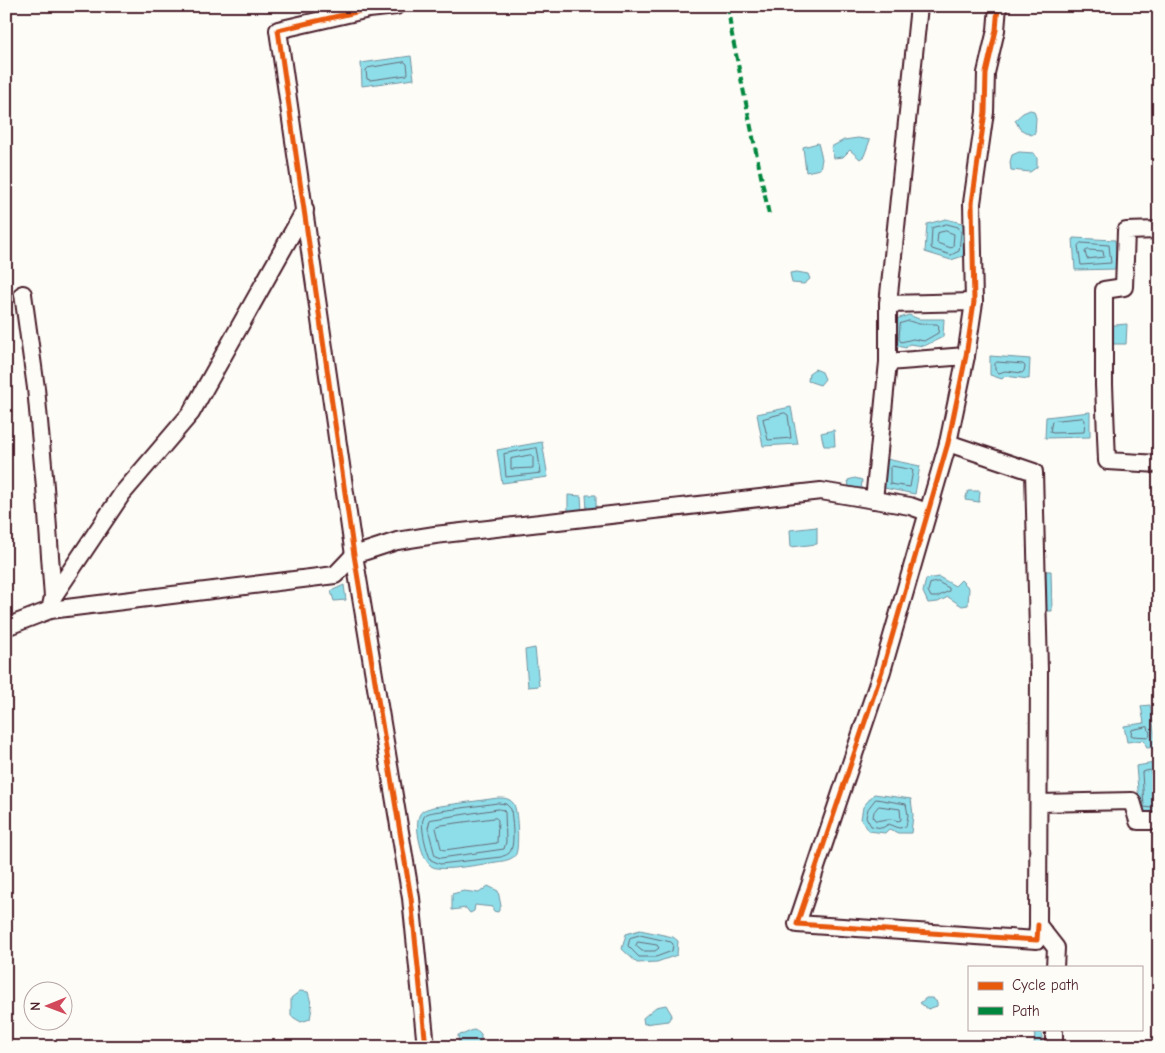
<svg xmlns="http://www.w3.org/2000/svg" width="1165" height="1053" viewBox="0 0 1165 1053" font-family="'Comic Neue',sans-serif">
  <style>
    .water { fill: #8edeea; stroke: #73929e }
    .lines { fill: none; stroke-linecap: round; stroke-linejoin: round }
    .shore { stroke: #656b77; stroke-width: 1 }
    .minor-casing { stroke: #4a1f2b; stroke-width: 20 }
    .minor { stroke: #fdfcf7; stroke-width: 16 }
    .quiet { stroke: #00873e; stroke-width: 4; stroke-dasharray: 8 4; stroke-linecap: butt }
    .cycleway-casing { stroke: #fdfcf7; stroke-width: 8 }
    .cycleway { stroke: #e8590c; stroke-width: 5 }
  </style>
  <rect width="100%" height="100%" fill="#fdfcf7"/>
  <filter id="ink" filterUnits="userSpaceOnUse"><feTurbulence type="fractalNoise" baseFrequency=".02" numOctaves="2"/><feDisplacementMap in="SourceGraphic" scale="10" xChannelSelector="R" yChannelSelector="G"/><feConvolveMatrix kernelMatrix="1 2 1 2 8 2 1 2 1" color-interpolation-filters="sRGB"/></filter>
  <g filter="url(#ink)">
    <g class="water">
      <polygon points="411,56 414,79 362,86 361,63"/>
      <polygon points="1030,110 1034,111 1036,118 1035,133 1031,135 1020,129 1015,120 1023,113"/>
      <polygon points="858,138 870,140 864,156 860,159 850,150 843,157 834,158 831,147 844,140"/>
      <polygon points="818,143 822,159 820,169 806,172 803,147"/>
      <polygon points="1019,152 1034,153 1037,158 1037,167 1030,172 1011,170 1010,162 1012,155"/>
      <polygon points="946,219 962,223 966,230 963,256 951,260 925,252 927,224"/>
      <polygon points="1073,238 1115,240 1117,269 1075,270"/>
      <polygon points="797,272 808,274 810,279 804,284 792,283 790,273"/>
      <polygon points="909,315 919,319 944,319 943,337 924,346 909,344 906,348 894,345 896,319"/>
      <polygon points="1127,324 1126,344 1104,344 1104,326"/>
      <polygon points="990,356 1030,359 1029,379 1005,376 1002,379 990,375"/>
      <polygon points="815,369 822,372 825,379 820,385 808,381 809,373"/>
      <polygon points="791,407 798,444 763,446 757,414"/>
      <polygon points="1090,412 1090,437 1045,438 1046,417"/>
      <polygon points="834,430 835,446 824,446 821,433"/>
      <polygon points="542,442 548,477 502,483 497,450"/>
      <polygon points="886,459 920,466 915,494 884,488"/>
      <polygon points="855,478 862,480 861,490 849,487 848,480"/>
      <polygon points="968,491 980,491 979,502 965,500"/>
      <polygon points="568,495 581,496 582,511 568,512"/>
      <polygon points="586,495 596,495 596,508 587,511"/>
      <polygon points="817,527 817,544 791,547 790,530"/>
      <polygon points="1043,571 1051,571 1052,611 1044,611"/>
      <polygon points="939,577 955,586 961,580 969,588 968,605 962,606 948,597 938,602 928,603 923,592 926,579"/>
      <polygon points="344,585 346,600 334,601 331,591"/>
      <polygon points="535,648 539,686 528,687 525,650"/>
      <polygon points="1150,705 1157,747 1147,748 1144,740 1127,742 1124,726 1144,723 1141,706"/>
      <polygon points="1155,763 1159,795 1159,814 1140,813 1136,766"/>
      <polygon points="874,794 911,799 913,815 911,833 898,833 889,829 885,833 869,831 861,819 863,807"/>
      <path d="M498 798C504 798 509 798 513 803 518 808 519 847 516 854 513 859 507 860 503 861 488 863 444 872 433 867 422 863 413 824 420 814 423 809 428 809 433 807Z"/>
      <polygon points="488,886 498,891 501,906 498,912 493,911 493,907 475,905 474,911 470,913 466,908 452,910 452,894 464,891 479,893"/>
      <polygon points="640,930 673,937 678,941 677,955 657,962 637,963 622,949 626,934"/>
      <polygon points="300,991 308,992 312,1007 310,1019 301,1022 291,1016 291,998"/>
      <polygon points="926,998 932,998 937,1002 937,1006 928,1009 920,1003"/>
      <polygon points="666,1005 672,1015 668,1021 644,1024 643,1018 656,1007"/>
      <polygon points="473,1030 478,1031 481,1034 481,1040 477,1047 459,1045 458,1035 464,1034"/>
      <polygon points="1035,1031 1042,1033 1042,1047 1034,1047"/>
      <polygon points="1128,1041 1129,1047 1084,1047 1084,1046"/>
    </g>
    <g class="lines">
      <g class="shore">
        <polygon points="405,62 407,64 408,73 407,75 370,80 367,79 366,70 368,68"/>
        <polygon points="947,224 958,227 961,232 959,251 951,255 932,249 931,247 932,228"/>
        <polygon points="946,231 954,234 953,246 951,248 937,243 938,233"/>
        <polygon points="1081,243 1109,245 1111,263 1081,265 1078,246"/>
        <polygon points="1088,250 1103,251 1104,257 1087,259 1085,252"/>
        <polygon points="909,321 919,324 937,324 939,326 938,333 924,341 913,339 901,342 899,339 900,324"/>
        <polygon points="997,362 1023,364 1025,366 1024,371 1022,373 1005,371 999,373 995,370 995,364"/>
        <polygon points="785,413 788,415 791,438 768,440 763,419"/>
        <polygon points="1083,418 1085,420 1084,432 1053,433 1050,432 1052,421"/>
        <polygon points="537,448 541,473 506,477 504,454"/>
        <polygon points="531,455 533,457 533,468 511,469 511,459"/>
        <polygon points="892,466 913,470 910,487 890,484 890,468"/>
        <polygon points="938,582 949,588 949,591 937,597 931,597 928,591 930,584"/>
        <polygon points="1148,727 1150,734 1149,737 1133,736 1131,735 1132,730"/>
        <polyline points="1159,781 1153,779 1150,770 1142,772 1144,807 1159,809"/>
        <polygon points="876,799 906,804 908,815 906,827 899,828 889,824 882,828 871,826 866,817 868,809"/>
        <path d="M498 803 506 804 511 809C512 820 515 841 511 850 509 855 505 855 501 857L440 864 431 860C427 853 419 824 424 817 426 813 430 813 434 812Z"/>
        <path d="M879 806 900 809 901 820 898 821C886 816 884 822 875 820L873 817 874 812Z"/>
        <polygon points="499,809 503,810 505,812 506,842 504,849 441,858 435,856 428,828 430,820"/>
        <polygon points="496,818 498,820 497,843 444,850 441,848 436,828 437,826"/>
        <polygon points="640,935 671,942 673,944 672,951 656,957 639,957 628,946 630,938"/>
        <polygon points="638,942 657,945 659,948 655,951 642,951 636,946"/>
      </g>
      <defs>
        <g id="minor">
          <polyline points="396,6 369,9 278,30 354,555 411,898 426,1047"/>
          <polyline points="998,6 996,30 986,73 985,112 972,203 974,302 966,356 948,443 882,671 797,924 1037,940 1038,925"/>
          <polyline points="1159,230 1126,231 1124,287 1104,290 1104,385 1107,461 1159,464"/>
          <polyline points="23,294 36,388 45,487 53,597"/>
          <polyline points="888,304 974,302"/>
          <polyline points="888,362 966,356"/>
          <polyline points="948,443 1034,472 1039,670 1038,925 1056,948 1055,967"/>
          <polyline points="874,500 888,362 888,304 919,6"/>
          <polyline points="50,610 53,597 122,494 191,413 305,210"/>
          <polyline points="6,627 50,610 335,575 354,555 397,541 435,535 821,491 910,506 927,512"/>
          <polyline points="1039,803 1132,801 1138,821 1159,821"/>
          <polyline points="1054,1047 1054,1029"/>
        </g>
      </defs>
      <use href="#minor" class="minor-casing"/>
      <use href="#minor" class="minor"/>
      <polyline class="quiet" points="728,6 731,30 769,215"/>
      <defs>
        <g id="cycleway">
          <polyline points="396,6 369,9 278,30 354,555 411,898 426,1047"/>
          <polyline points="998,6 996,30 986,73 985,112 972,203 974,302 966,356 948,443 882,671 797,924 1037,940 1038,925"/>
        </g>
      </defs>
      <use href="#cycleway" class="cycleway-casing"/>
      <use href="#cycleway" class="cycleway"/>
    </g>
  </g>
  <rect width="1165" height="1053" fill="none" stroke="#fdfcf7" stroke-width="25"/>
  <rect x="12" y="12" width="1140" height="1028" fill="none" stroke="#4a1f2b" stroke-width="2" filter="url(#ink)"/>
  <rect x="968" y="966" width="175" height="65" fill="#fdfcf7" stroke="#b5a4a5"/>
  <rect x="978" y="982" width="25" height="8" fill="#e8590c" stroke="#b5a4a5"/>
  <text x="1012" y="990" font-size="15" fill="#4a1f2b">Cycle path</text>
  <rect x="978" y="1007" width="25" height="8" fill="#00873e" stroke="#b5a4a5"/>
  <text x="1012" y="1016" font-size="15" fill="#4a1f2b">Path</text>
  <g transform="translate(48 1006) rotate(269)"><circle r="24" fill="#fdfcf7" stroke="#b5a4a5"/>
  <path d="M0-4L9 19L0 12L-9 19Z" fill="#d1495b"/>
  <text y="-8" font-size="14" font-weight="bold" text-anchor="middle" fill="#4a1f2b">N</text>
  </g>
</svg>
